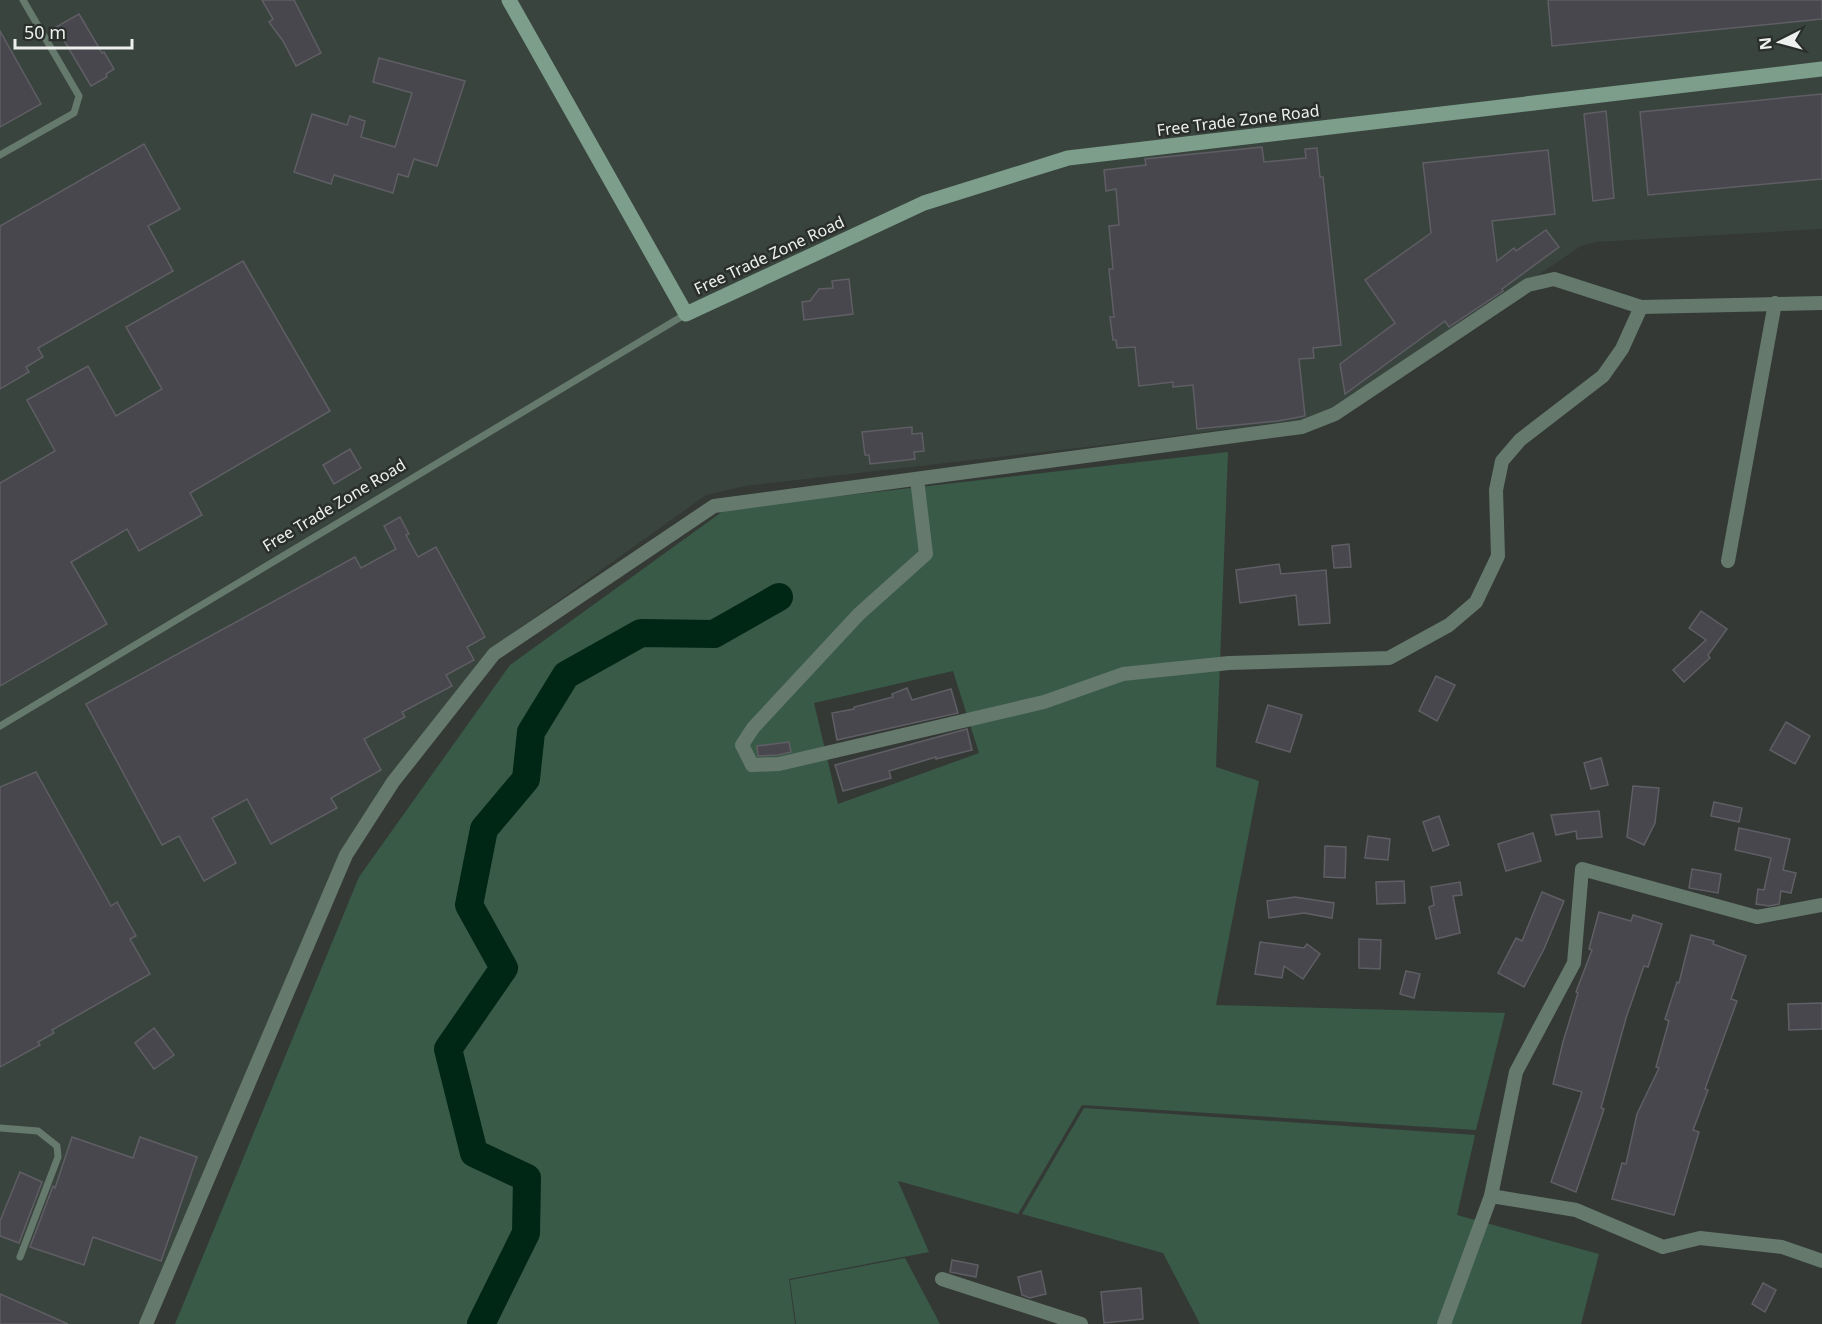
<svg xmlns="http://www.w3.org/2000/svg" width="1822" height="1324" viewBox="0 0 1822 1324" font-family="'Noto Sans',sans-serif">
  <style>
    .built { fill: #3a443e }
    .green { fill: #395a47; fill-rule: evenodd }
    .lines { fill: none; stroke-linecap: round; stroke-linejoin: round }
    .river { stroke: #002715; stroke-width: 28 }
    .building { fill: #47474d; stroke: #5f5e64; stroke-width: 1.5 }
    .lane { stroke: #65796d; stroke-width: 7 }
    .street { stroke: #65796d; stroke-width: 14 }
    .secondary { stroke: #7c9e8a; stroke-width: 15 }
    .labels { text-anchor: middle; dominant-baseline: central; stroke-width: 5; stroke-linejoin: round; paint-order: stroke }
    .street-label { font-size: 16px; fill: #edf0ee; stroke: #2a2f2c }
  </style>
  <rect width="100%" height="100%" fill="#343936"/>
  <polygon class="built" points="0,0 1822,0 1822,229 1597,242 1581,246 1331,416 1103,445 745,486 706,495 516,631 495,651 341,866 152,1324 0,1324"/>
  <g class="green">
    <path d="M1228 452 1216 767 1259 781 1216 1005 1505 1013 1476 1130 1082 1105 1018 1214 898 1181 929 1252 789 1279 795 1324H175L359 877 510 665 726 509ZM953 671 979 753 838 804 814 703Z"/>
    <polygon points="1084,1108 1475,1135 1457,1215 1599,1254 1581,1324 1200,1324 1163,1253 1022,1214"/>
    <polygon points="905,1258 940,1324 796,1324 790,1280"/>
  </g>
  <g class="lines">
    <polyline class="river" points="481,1324 526,1233 527,1178 474,1153 448,1049 504,968 469,905 484,829 526,779 531,732 566,675 641,633 714,634 779,597"/>
  </g>
  <g class="building">
    <polygon points="262,0 294,0 321,53 296,66 283,41 269,22 273,19"/>
    <polygon points="1548,0 1822,0 1822,19 1552,46"/>
    <polygon points="79,14 102,53 104,52 114,69 106,74 107,77 91,86 56,27"/>
    <polygon points="0,31 41,104 0,127"/>
    <polygon points="379,58 465,81 437,166 414,159 408,177 398,174 393,193 334,175 331,184 294,172 312,114 347,125 350,116 365,121 361,137 395,147 412,93 373,82"/>
    <polygon points="1822,94 1822,179 1648,195 1640,112"/>
    <polygon points="1606,111 1614,198 1593,201 1584,114"/>
    <polygon points="144,144 180,209 148,226 173,271 38,348 43,357 26,367 29,372 0,389 0,226"/>
    <polygon points="1262,147 1264,162 1306,158 1305,149 1317,148 1320,177 1323,177 1341,345 1313,348 1314,358 1299,359 1305,416 1278,421 1197,429 1193,385 1173,387 1173,382 1139,386 1135,347 1117,348 1116,340 1113,340 1110,317 1114,317 1109,269 1113,269 1109,226 1119,225 1116,189 1106,191 1104,170 1146,165 1145,159"/>
    <polygon points="1548,150 1555,214 1492,221 1497,261 1514,248 1516,251 1546,230 1559,247 1502,289 1503,291 1449,327 1445,321 1345,394 1340,364 1395,323 1365,280 1431,233 1423,163"/>
    <polygon points="243,261 330,411 190,493 202,515 139,551 127,529 71,562 107,624 0,686 0,483 55,451 27,400 88,366 116,416 162,389 126,327"/>
    <polygon points="849,279 853,314 804,320 802,302 810,301 819,289 833,288 832,281"/>
    <polygon points="912,427 912,434 922,433 924,451 914,452 915,459 870,464 869,455 865,455 862,432"/>
    <polygon points="350,449 361,468 334,484 323,465"/>
    <polygon points="400,517 409,534 406,535 418,557 436,547 485,637 467,647 474,660 446,675 452,686 402,712 405,717 364,739 381,770 331,798 337,808 271,844 247,799 212,818 236,863 204,881 179,836 162,845 86,704 355,557 361,568 396,549 384,526"/>
    <polygon points="1349,544 1351,567 1334,568 1332,546"/>
    <polygon points="1279,564 1281,574 1326,570 1330,623 1299,625 1296,595 1240,603 1236,570"/>
    <polygon points="1701,611 1727,629 1708,655 1710,658 1684,682 1673,670 1706,640 1689,628"/>
    <polygon points="1436,676 1455,685 1437,721 1419,711"/>
    <polygon points="907,688 912,700 951,689 958,713 837,740 832,713 854,709 854,707 893,697 892,694"/>
    <polygon points="1268,705 1302,715 1290,752 1256,742"/>
    <polygon points="1786,722 1810,736 1795,764 1770,750"/>
    <polygon points="967,729 972,750 936,759 936,757 889,771 891,778 843,791 835,765"/>
    <polygon points="789,742 791,752 778,755 758,756 757,746"/>
    <polygon points="1601,758 1608,785 1591,789 1584,763"/>
    <polygon points="36,772 111,906 117,902 136,936 130,939 150,974 52,1030 54,1033 38,1042 40,1045 0,1067 0,787"/>
    <polygon points="1633,786 1659,788 1655,823 1644,845 1627,837"/>
    <polygon points="1714,802 1742,808 1739,822 1711,816"/>
    <polygon points="1599,811 1602,837 1577,839 1576,831 1556,835 1551,815"/>
    <polygon points="1439,816 1449,845 1433,851 1423,822"/>
    <polygon points="1739,828 1790,839 1783,870 1796,873 1791,893 1781,891 1779,904 1769,906 1756,904 1758,889 1764,890 1771,858 1735,850"/>
    <polygon points="1533,833 1541,861 1506,871 1498,844"/>
    <polygon points="1368,836 1390,839 1388,860 1365,858"/>
    <polygon points="1325,846 1346,847 1345,878 1324,877"/>
    <polygon points="1692,869 1721,874 1718,893 1689,888"/>
    <polygon points="1404,881 1405,903 1377,904 1376,882"/>
    <polygon points="1460,882 1462,895 1453,896 1460,933 1436,939 1429,907 1434,905 1431,887"/>
    <polygon points="1542,892 1564,901 1544,949 1524,987 1498,973 1516,938 1522,941"/>
    <polygon points="1295,897 1334,903 1332,918 1304,913 1269,918 1267,901"/>
    <polygon points="1599,912 1631,921 1633,915 1662,924 1648,967 1644,966 1626,1018 1601,1108 1604,1109 1576,1192 1551,1182 1582,1092 1553,1084 1563,1042 1578,993 1576,992 1592,950 1589,949"/>
    <polygon points="1691,935 1714,941 1713,944 1746,956 1731,999 1737,1001 1705,1089 1708,1090 1693,1130 1699,1132 1674,1215 1612,1199 1622,1163 1626,1164 1637,1114 1659,1068 1656,1067 1669,1021 1665,1019 1677,982 1679,983"/>
    <polygon points="1359,939 1381,940 1380,969 1359,968"/>
    <polygon points="1260,942 1304,948 1307,944 1320,954 1303,979 1284,966 1282,978 1255,974"/>
    <polygon points="1406,971 1420,974 1414,998 1400,994"/>
    <polygon points="1822,1003 1822,1029 1789,1030 1788,1004"/>
    <polygon points="154,1028 174,1055 154,1069 135,1043"/>
    <polygon points="72,1137 133,1158 140,1137 197,1157 161,1261 93,1237 84,1265 30,1247 53,1186 55,1188"/>
    <polygon points="20,1172 42,1182 19,1243 0,1236 0,1221"/>
    <polygon points="952,1260 978,1265 976,1277 950,1272"/>
    <polygon points="1041,1271 1046,1294 1030,1298 1022,1295 1018,1277"/>
    <polygon points="1763,1283 1776,1290 1765,1312 1752,1304"/>
    <polygon points="1141,1288 1143,1319 1104,1323 1101,1292"/>
    <polygon points="0,1294 68,1324 0,1324"/>
  </g>
  <g class="lines">
    <g class="lane">
      <polyline points="0,155 74,113 79,96 23,0"/>
      <polyline points="0,726 686,314"/>
      <polyline points="0,1128 38,1131 57,1146 58,1157 20,1257"/>
    </g>
    <g class="street">
      <polyline points="917,479 926,554 859,614 753,728 742,745 752,765 779,764 1044,702 1123,674 1229,663 1389,658 1449,625 1476,602 1498,556 1496,490 1502,461 1520,440 1603,376 1622,349 1641,307"/>
      <polyline points="1728,561 1775,303"/>
      <polyline points="1822,905 1757,917 1582,869 1574,963 1516,1072 1491,1196 1576,1210 1663,1247 1700,1238 1782,1247 1822,1261"/>
      <polyline points="942,1279 1081,1324"/>
      <polyline points="146,1324 346,855 393,782 494,654 714,506 1302,427 1335,414 1528,285 1554,279 1641,307 1822,303"/>
      <polyline points="1444,1324 1491,1196"/>
    </g>
    <polyline class="secondary" points="509,0 686,314 924,203 1068,158 1822,69"/>
  </g>
  <g class="labels">
    <g class="street-label">
      <text transform="translate(1238 120) rotate(-7)">Free Trade Zone Road</text>
      <text transform="translate(769 255) rotate(-25)">Free Trade Zone Road</text>
      <text transform="translate(334 505) rotate(-31)">Free Trade Zone Road</text>
    </g>
  </g>
  <g transform="translate(1780 42) rotate(264)" stroke="#2a2f2c" stroke-width="4.5" paint-order="stroke">
  <path d="M0-4.5L10 22L0 15L-10 22Z" fill="#edf0ee"/>
  <text y="-9" font-size="16" font-weight="bold" text-anchor="middle" fill="#edf0ee">N</text>
  </g>
  <path d="M15 39v9h117v-9" fill="none" stroke="#edf0ee" stroke-width="3"/>
  <text x="24" y="39" font-size="18" fill="#edf0ee" stroke="#2a2f2c" stroke-width="4.5" paint-order="stroke">50 m</text>
</svg>
